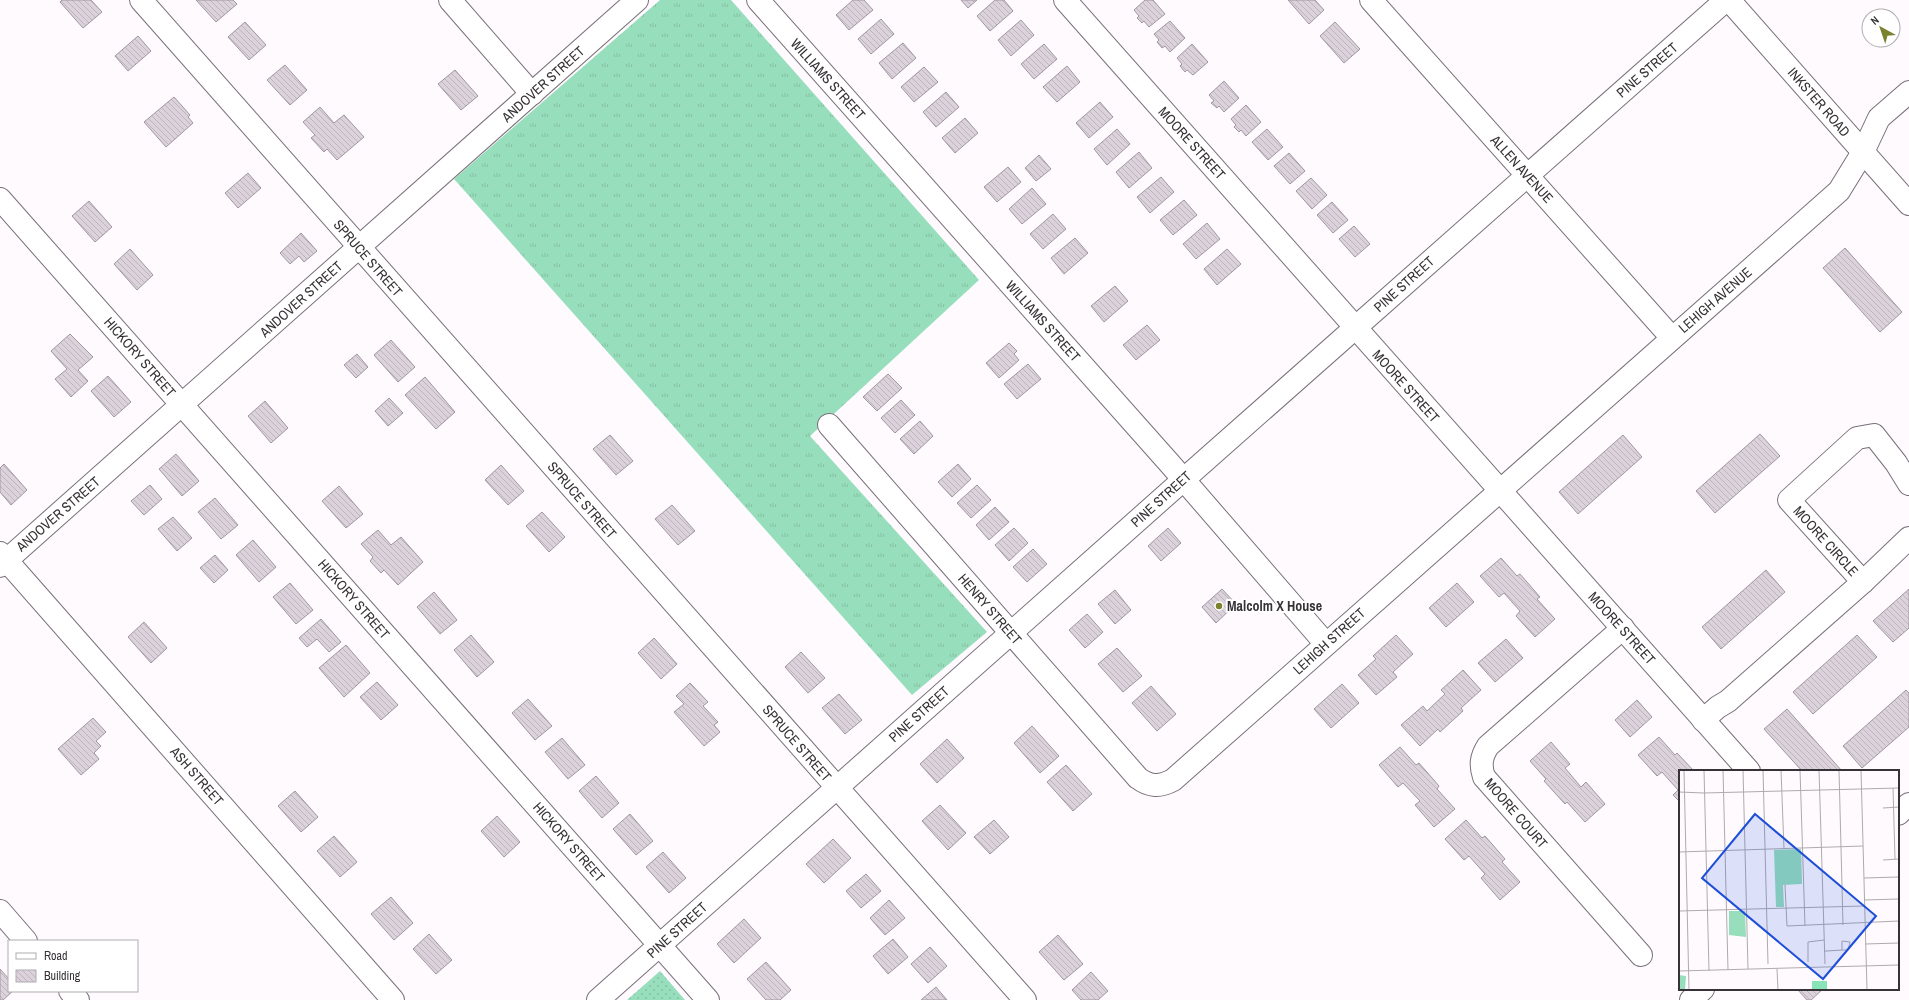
<svg xmlns="http://www.w3.org/2000/svg" width="1909" height="1000" viewBox="0 0 1909 1000" font-family="'Archivo Narrow',sans-serif">
  <style>
    .grass { fill: url(#grass-tufts) }
    .park { fill: url(#park-dots) }
    .building { fill: url(#building-back-hatch); stroke: #a096a0 }
    .lines { fill: none; stroke-linecap: round; stroke-linejoin: round }
    .minor-casing { stroke: #797079; stroke-width: 24 }
    .major-casing { stroke: #797079; stroke-width: 24 }
    .minor { stroke: #fff; stroke-width: 22 }
    .major { stroke: #fff; stroke-width: 22 }
    .poi-dot { fill: #7a822d; stroke: #fff; stroke-width: 1.5 }
    .labels { text-anchor: middle; dominant-baseline: central; stroke-width: 4; stroke-linejoin: round; paint-order: stroke }
    .street-label { font-size: 14px; fill: #363236; stroke: #fff }
    .poi-label { font-size: 14px; font-weight: bold; fill: #363236; stroke: #fff; text-anchor: start }
    .inset-road { fill: none; stroke: #aeaaae; stroke-width: 1 }
    .view { fill: #1d4ed8; fill-opacity: 0.15; stroke: #1d4ed8; stroke-width: 2 }
    .inset-edge { fill: none; stroke: #363236; stroke-width: 2 }
  </style>
  <defs>
    <pattern id="grass-tufts" width="24" height="20" patternUnits="userSpaceOnUse"><rect width="24" height="20" fill="#97dfbc"/><path d="M3 7l-1-3M5 7V3M7 7l1-3M15 17l-1-3M17 17v-4M19 17l1-3" fill="none" stroke="#83c0a2"/></pattern>
    <pattern id="park-dots" width="8" height="8" patternUnits="userSpaceOnUse"><rect width="8" height="8" fill="#97dfbc"/><path d="M2 2h.1M6 6h.1" fill="none" stroke="#83c0a2" stroke-width="1.8" stroke-linecap="round"/></pattern>
    <pattern id="building-back-hatch" width="6" height="6" patternUnits="userSpaceOnUse"><rect width="6" height="6" fill="#dcd2dc"/><path d="M-1 5l2 2M0 0l6 6M5-1l2 2" fill="none" stroke="#bdb5bd"/></pattern>
  </defs>
  <rect width="100%" height="100%" fill="#fefafe"/>
  <polygon class="grass" points="660,0 731,0 979,280 810,436 987,632 912,695 454,179"/>
  <polygon class="park" points="660,971 685,1000 627,1000"/>
  <g class="building">
    <polygon points="62,0 91,0 102,12 83,28 60,2"/>
    <polygon points="196,0 233,0 237,4 216,22"/>
    <polygon points="853,0 864,0 873,10 849,30 836,15"/>
    <polygon points="961,0 977,0 968,8"/>
    <polygon points="995,0 1004,0 1013,11 990,31 977,16"/>
    <polygon points="1145,0 1153,0 1165,14 1149,27 1144,21 1142,23 1137,18 1139,16 1134,10"/>
    <polygon points="1288,0 1315,0 1324,10 1309,24"/>
    <polygon points="881,19 894,34 871,54 858,39"/>
    <polygon points="1021,20 1034,35 1011,56 998,40"/>
    <polygon points="1170,21 1185,38 1170,52 1165,46 1162,48 1157,42 1159,40 1154,34"/>
    <polygon points="245,22 266,45 249,60 228,37"/>
    <polygon points="1335,22 1360,49 1344,63 1320,36"/>
    <polygon points="138,36 151,51 128,71 115,56"/>
    <polygon points="903,43 916,58 892,79 879,63"/>
    <polygon points="1044,44 1057,59 1034,79 1021,64"/>
    <polygon points="1192,44 1208,62 1193,75 1187,70 1185,72 1180,66 1182,64 1177,58"/>
    <polygon points="285,65 307,90 290,105 267,80"/>
    <polygon points="1067,66 1080,82 1057,102 1043,87"/>
    <polygon points="924,67 938,82 914,102 901,87"/>
    <polygon points="455,70 478,96 461,110 438,84"/>
    <polygon points="1224,81 1239,98 1224,112 1219,106 1217,108 1211,103 1214,101 1209,95"/>
    <polygon points="946,92 959,107 936,127 923,112"/>
    <polygon points="174,97 190,115 188,117 193,123 166,147 144,122"/>
    <polygon points="1100,102 1113,117 1089,138 1076,123"/>
    <polygon points="1246,105 1261,122 1246,136 1241,130 1239,132 1234,127 1236,125 1231,119"/>
    <polygon points="320,107 334,123 344,115 364,137 337,160 327,149 324,152 311,138 315,135 303,122"/>
    <polygon points="965,118 978,133 955,153 942,138"/>
    <polygon points="1117,129 1130,144 1107,165 1094,149"/>
    <polygon points="1267,129 1283,147 1268,160 1252,142"/>
    <polygon points="1139,152 1152,168 1129,188 1116,172"/>
    <polygon points="1289,153 1305,171 1290,184 1274,166"/>
    <polygon points="1039,155 1051,169 1036,181 1025,168"/>
    <polygon points="1008,167 1021,182 997,202 984,187"/>
    <polygon points="248,173 261,188 238,208 225,193"/>
    <polygon points="1161,177 1174,192 1150,213 1137,197"/>
    <polygon points="1311,178 1327,195 1312,209 1296,191"/>
    <polygon points="1032,188 1046,204 1022,224 1009,209"/>
    <polygon points="1184,200 1197,215 1173,235 1160,220"/>
    <polygon points="89,201 112,227 95,242 72,216"/>
    <polygon points="1332,202 1348,220 1333,233 1317,215"/>
    <polygon points="1053,214 1066,229 1043,249 1030,234"/>
    <polygon points="1207,223 1220,239 1196,259 1183,244"/>
    <polygon points="1354,226 1370,244 1355,257 1339,239"/>
    <polygon points="301,233 317,251 304,262 299,256 290,264 280,253"/>
    <polygon points="1075,238 1088,253 1064,274 1051,258"/>
    <polygon points="1845,248 1902,312 1880,332 1823,268"/>
    <polygon points="130,249 153,275 137,290 114,264"/>
    <polygon points="1227,249 1241,264 1217,285 1204,269"/>
    <polygon points="1115,286 1128,301 1104,322 1091,306"/>
    <polygon points="1147,325 1160,340 1136,360 1123,345"/>
    <polygon points="70,334 93,357 78,370 88,381 71,397 55,379 67,369 51,351"/>
    <polygon points="391,340 415,367 398,382 374,355"/>
    <polygon points="1009,343 1017,351 1014,354 1019,360 999,378 986,363"/>
    <polygon points="357,354 368,367 356,378 344,365"/>
    <polygon points="1028,364 1041,379 1017,399 1004,384"/>
    <polygon points="888,374 902,388 877,411 863,397"/>
    <polygon points="108,376 131,402 114,417 91,391"/>
    <polygon points="425,377 455,412 436,429 405,395"/>
    <polygon points="389,398 403,413 388,426 375,411"/>
    <polygon points="901,400 915,415 895,433 881,418"/>
    <polygon points="265,401 288,428 271,443 248,416"/>
    <polygon points="920,421 933,436 914,454 900,439"/>
    <polygon points="1760,434 1780,456 1715,513 1696,491"/>
    <polygon points="610,435 633,461 616,475 593,449"/>
    <polygon points="1623,435 1642,457 1578,514 1559,492"/>
    <polygon points="176,454 199,481 182,496 159,469"/>
    <polygon points="4,464 27,490 11,505 0,492 0,468"/>
    <polygon points="958,464 971,479 952,497 938,482"/>
    <polygon points="501,465 524,491 508,505 485,480"/>
    <polygon points="150,485 162,499 144,515 131,501"/>
    <polygon points="977,485 991,500 971,518 957,503"/>
    <polygon points="339,486 363,514 346,528 322,501"/>
    <polygon points="215,498 238,525 221,539 198,512"/>
    <polygon points="672,505 695,531 678,545 655,519"/>
    <polygon points="995,507 1009,522 989,540 976,525"/>
    <polygon points="542,512 565,537 549,552 526,526"/>
    <polygon points="173,517 192,538 177,551 158,529"/>
    <polygon points="1014,528 1028,543 1009,561 995,545"/>
    <polygon points="1168,528 1181,543 1161,561 1148,546"/>
    <polygon points="378,530 391,545 401,537 423,562 398,585 384,570 381,573 370,561 373,557 361,544"/>
    <polygon points="253,540 276,567 259,582 236,555"/>
    <polygon points="1033,549 1047,564 1027,582 1013,567"/>
    <polygon points="215,555 228,570 214,583 200,568"/>
    <polygon points="1501,558 1517,576 1520,574 1540,597 1537,599 1555,619 1535,637 1516,616 1520,611 1504,593 1499,597 1480,576"/>
    <polygon points="1766,570 1785,592 1721,649 1702,627"/>
    <polygon points="290,583 313,610 296,624 273,597"/>
    <polygon points="1457,583 1474,602 1446,627 1429,608"/>
    <polygon points="1222,589 1236,604 1216,623 1202,607"/>
    <polygon points="1909,589 1909,628 1893,642 1873,621"/>
    <polygon points="1115,590 1131,610 1115,624 1098,604"/>
    <polygon points="434,592 457,620 440,634 417,607"/>
    <polygon points="1087,614 1103,632 1085,648 1069,630"/>
    <polygon points="321,619 341,642 329,652 317,639 307,647 299,638"/>
    <polygon points="144,622 167,648 151,663 128,637"/>
    <polygon points="471,635 494,662 477,677 454,650"/>
    <polygon points="1396,635 1413,654 1393,672 1397,677 1376,695 1358,675 1376,659 1373,656"/>
    <polygon points="1857,635 1877,657 1813,714 1793,692"/>
    <polygon points="654,638 677,664 661,679 638,653"/>
    <polygon points="1506,639 1523,658 1495,682 1478,663"/>
    <polygon points="346,645 370,673 344,697 319,668"/>
    <polygon points="1117,648 1142,676 1123,692 1098,664"/>
    <polygon points="801,652 825,678 808,693 785,667"/>
    <polygon points="1463,670 1481,690 1461,708 1463,711 1440,732 1438,729 1420,746 1401,725 1423,706 1427,711 1445,694 1441,690"/>
    <polygon points="377,682 398,705 381,720 360,697"/>
    <polygon points="690,683 708,702 703,706 718,722 714,725 720,732 704,746 674,712 684,704 676,696"/>
    <polygon points="1342,684 1359,703 1331,728 1314,709"/>
    <polygon points="1151,686 1176,714 1157,731 1132,703"/>
    <polygon points="1906,690 1909,693 1909,727 1862,768 1843,746"/>
    <polygon points="839,694 862,720 845,734 822,708"/>
    <polygon points="528,699 552,726 535,740 512,713"/>
    <polygon points="1637,700 1652,717 1630,737 1615,720"/>
    <polygon points="1787,709 1842,771 1802,771 1764,729"/>
    <polygon points="93,718 106,732 96,741 101,746 94,753 99,759 81,775 58,749"/>
    <polygon points="1032,726 1059,756 1040,773 1014,743"/>
    <polygon points="1659,737 1675,755 1677,753 1694,771 1680,771 1680,802 1673,795 1678,790 1662,772 1657,776 1638,755"/>
    <polygon points="562,738 585,765 568,779 545,752"/>
    <polygon points="947,739 964,758 937,783 920,764"/>
    <polygon points="1551,742 1570,764 1565,768 1581,787 1586,782 1605,804 1585,822 1567,802 1565,804 1544,781 1546,779 1530,761"/>
    <polygon points="1400,747 1416,765 1419,763 1439,786 1437,789 1455,809 1434,827 1415,805 1420,801 1403,783 1398,787 1379,765"/>
    <polygon points="1066,765 1092,794 1073,811 1047,782"/>
    <polygon points="596,776 619,803 602,818 579,791"/>
    <polygon points="295,791 318,817 301,832 278,806"/>
    <polygon points="940,805 966,833 948,850 922,821"/>
    <polygon points="630,814 653,841 636,855 613,829"/>
    <polygon points="497,816 520,842 504,857 481,831"/>
    <polygon points="994,820 1009,837 990,854 974,837"/>
    <polygon points="1466,820 1482,838 1485,836 1505,859 1502,862 1520,882 1500,900 1481,878 1485,874 1469,856 1464,860 1445,839"/>
    <polygon points="334,836 357,862 340,877 317,851"/>
    <polygon points="833,839 851,858 824,883 806,864"/>
    <polygon points="663,852 686,878 669,893 646,867"/>
    <polygon points="866,874 881,891 861,908 846,891"/>
    <polygon points="391,897 413,923 394,940 371,914"/>
    <polygon points="889,900 905,918 885,935 870,918"/>
    <polygon points="744,919 761,938 734,963 717,944"/>
    <polygon points="429,934 452,960 436,974 413,949"/>
    <polygon points="1058,935 1083,964 1064,980 1039,952"/>
    <polygon points="893,939 908,957 888,974 873,956"/>
    <polygon points="930,947 947,966 928,983 911,964"/>
    <polygon points="766,962 791,990 780,1000 766,1000 747,979"/>
    <polygon points="0,969 9,979 9,991 13,991 3,1000 0,1000"/>
    <polygon points="1091,972 1108,991 1098,1000 1081,1000 1072,990"/>
    <polygon points="936,987 947,1000 921,1000"/>
    <polygon points="1797,989 1823,989 1811,1000 1807,1000"/>
  </g>
  <g class="lines">
    <defs>
      <g id="minor">
        <polyline points="141,0 1025,1000"/>
        <polyline points="450,0 532,94"/>
        <polyline points="758,0 1171,465 1326,644"/>
        <polyline points="1065,0 1749,771"/>
        <polyline points="1371,0 1672,338"/>
        <polyline points="0,199 708,1000"/>
        <path d="M829 425 1138 778C1150 787 1160 787 1173 780L1839 191 1863 152 1879 118 1909 92"/>
        <polyline points="0,553 393,1000"/>
        <polyline points="0,566 637,0"/>
        <polyline points="1863,582 1789,500 1857,438 1874,435 1896,463 1909,484"/>
        <path d="M1623 628 1488 746C1481 757 1480 765 1484 777L1641 955"/>
        <polyline points="1703,720 1718,707 1728,701 1863,582 1909,538"/>
        <polyline points="1898,814 1909,804"/>
        <polyline points="0,911 26,941"/>
        <polyline points="70,991 78,1000"/>
        <polyline points="598,1000 1200,465 1726,0"/>
        <polyline points="1691,1000 1703,989"/>
      </g>
      <polyline id="major" points="1729,0 1909,204"/>
    </defs>
    <use href="#minor" class="minor-casing"/>
    <use href="#major" class="major-casing"/>
    <use href="#minor" class="minor"/>
    <use href="#major" class="major"/>
  </g>
  <circle class="poi-dot" cx="1219" cy="606" r="4"/>
  <g class="labels">
    <g class="street-label">
      <text transform="translate(1647 70) rotate(-41)">PINE STREET</text>
      <text transform="translate(828 79) rotate(48)">WILLIAMS STREET</text>
      <text transform="translate(543 84) rotate(-42)">ANDOVER STREET</text>
      <text transform="translate(1819 102) rotate(49)">INKSTER ROAD</text>
      <text transform="translate(1192 143) rotate(48)">MOORE STREET</text>
      <text transform="translate(1522 169) rotate(48)">ALLEN AVENUE</text>
      <text transform="translate(368 258) rotate(49)">SPRUCE STREET</text>
      <text transform="translate(1404 284) rotate(-42)">PINE STREET</text>
      <text transform="translate(301 299) rotate(-42)">ANDOVER STREET</text>
      <text transform="translate(1715 300) rotate(-41)">LEHIGH AVENUE</text>
      <text transform="translate(1043 321) rotate(48)">WILLIAMS STREET</text>
      <text transform="translate(140 357) rotate(49)">HICKORY STREET</text>
      <text transform="translate(1406 386) rotate(48)">MOORE STREET</text>
      <text transform="translate(1161 499) rotate(-42)">PINE STREET</text>
      <text transform="translate(582 500) rotate(49)">SPRUCE STREET</text>
      <text transform="translate(58 514) rotate(-41)">ANDOVER STREET</text>
      <text transform="translate(1826 541) rotate(48)">MOORE CIRCLE</text>
      <text transform="translate(354 599) rotate(49)">HICKORY STREET</text>
      <text transform="translate(990 609) rotate(49)">HENRY STREET</text>
      <text transform="translate(1622 628) rotate(48)">MOORE STREET</text>
      <text transform="translate(1329 641) rotate(-42)">LEHIGH STREET</text>
      <text transform="translate(919 714) rotate(-42)">PINE STREET</text>
      <text transform="translate(797 743) rotate(49)">SPRUCE STREET</text>
      <text transform="translate(197 776) rotate(49)">ASH STREET</text>
      <text transform="translate(1516 813) rotate(49)">MOORE COURT</text>
      <text transform="translate(569 842) rotate(49)">HICKORY STREET</text>
      <text transform="translate(677 930) rotate(-42)">PINE STREET</text>
    </g>
    <g class="poi-label">
      <text x="1227" y="606">Malcolm X House</text>
    </g>
  </g>
  <g transform="translate(1679 770)">
    <rect width="220" height="220" fill="#fefafe"/>
    <path d="M122 79 123 114 104 115 105 137H97L95 80ZM0 205 7 206 6 220H0Z" fill="#97dfbc"/>
    <path d="M133 211H148V220L133 219Z" fill="#89e3b8"/>
    <path d="M50 141H66L67 167 50 165Z" fill="#97dfbc"/>
    <path class="inset-road" d="M5 0 10 220M25 0 30 201M44 0 49 200M64 0 69 199M84 0 89 194M102 0 105 79M121 0 126 156M140 0 146 194M160 0 164 155M182 0 188 220M214 18 216 89M0 22 25 23 220 18M204 38 220 37M0 82 184 76M204 90 220 89M185 108 220 107M106 115 108 156 220 151M185 130 220 129M0 141 185 136M186 174 220 173M145 181H148L163 180H169L171 172 163 171V180M129 192V172L145 170M98 199 99 220M0 201 220 195"/>
    <path class="view" d="M76 44 197 146 144 209 23 108Z"/>
    <rect width="220" height="220" class="inset-edge"/>
  </g>
  <rect x="8" y="940" width="130" height="52" fill="#ffffff" stroke="#afadaf"/>
  <rect x="16" y="953" width="20" height="6" fill="#ffffff" stroke="#afadaf"/>
  <text x="44" y="960" font-size="12" fill="#363236">Road</text>
  <rect x="16" y="970" width="20" height="12" fill="url(#building-back-hatch)" stroke="#afadaf"/>
  <text x="44" y="980" font-size="12" fill="#363236">Building</text>
  <g transform="translate(1881 28) rotate(320)"><circle r="19" fill="#ffffff" stroke="#afadaf"/>
  <path d="M0-3L7 15L0 10L-7 15Z" fill="#7a822d"/>
  <text y="-6" font-size="11" font-weight="bold" text-anchor="middle" fill="#363236">N</text>
  </g>
</svg>
